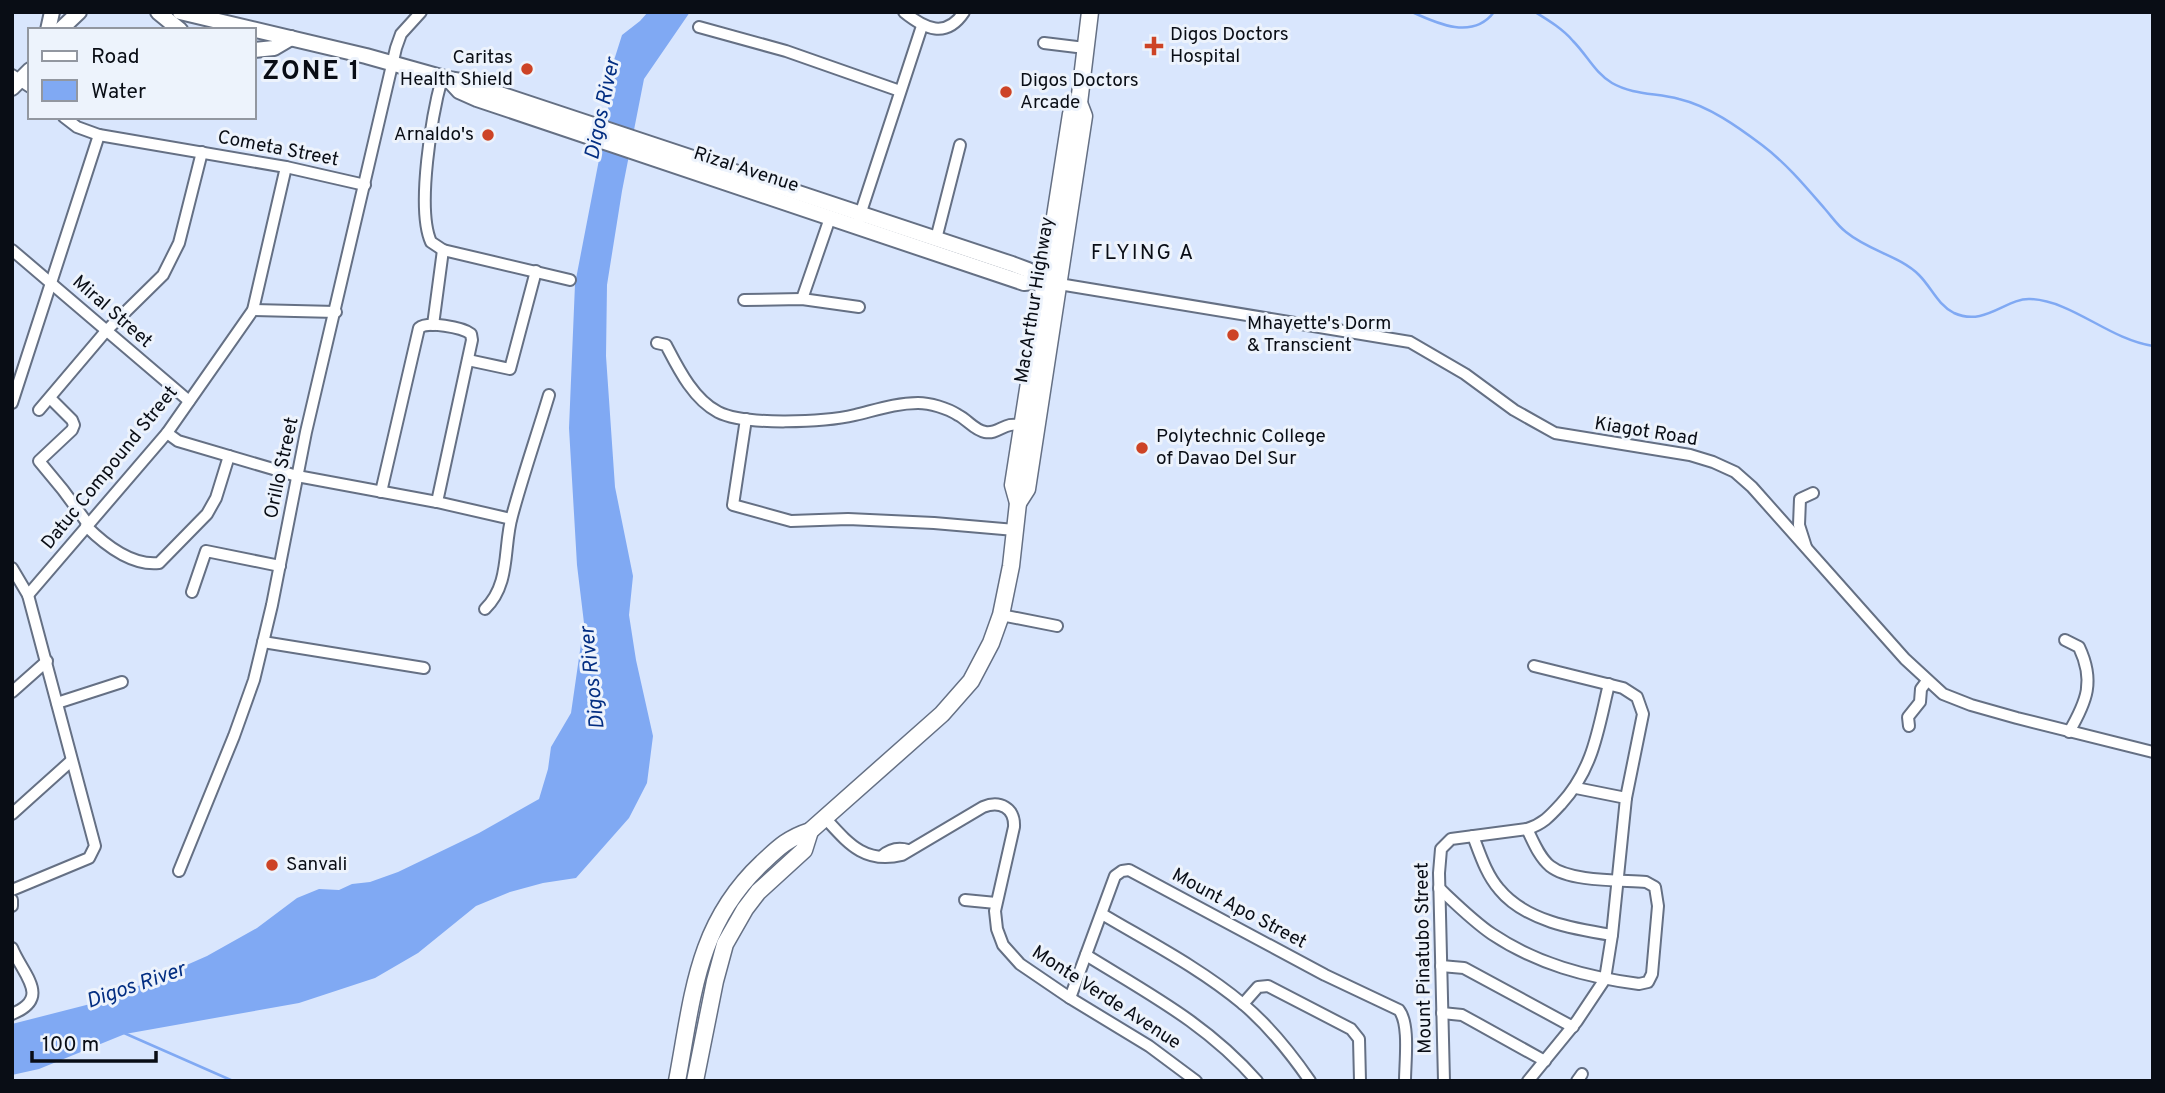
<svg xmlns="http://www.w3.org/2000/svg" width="2165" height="1093" viewBox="0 0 2165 1093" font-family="Overpass,sans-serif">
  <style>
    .water { fill: #80a9f3 }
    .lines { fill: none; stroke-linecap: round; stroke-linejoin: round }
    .stream { stroke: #80a9f3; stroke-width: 2.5 }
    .minor-casing { stroke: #657084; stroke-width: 14 }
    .major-casing { stroke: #657084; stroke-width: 18 }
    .highway-casing { stroke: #657084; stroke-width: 19 }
    .minor { stroke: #fff; stroke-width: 10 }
    .major { stroke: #fff; stroke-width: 14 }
    .highway { stroke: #fff; stroke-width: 16 }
    .poi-dot { fill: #cd4325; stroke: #edf3fc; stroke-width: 2.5 }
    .labels { text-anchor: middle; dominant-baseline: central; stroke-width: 6; stroke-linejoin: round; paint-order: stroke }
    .poi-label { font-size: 19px; fill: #090d15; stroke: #edf3fc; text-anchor: start }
    .street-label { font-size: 19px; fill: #090d15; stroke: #edf3fc }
    .water-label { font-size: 21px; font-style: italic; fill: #032e82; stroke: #edf3fc }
    .neighbourhood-label { font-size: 21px; letter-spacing: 2px; fill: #090d15; stroke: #edf3fc }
    .district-label { font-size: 26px; font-weight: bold; letter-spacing: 2px; fill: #090d15; stroke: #edf3fc }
  </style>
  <rect width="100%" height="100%" fill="#d9e6fd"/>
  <polygon class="water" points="648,12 690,12 644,79 622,191 607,285 606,356 615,487 633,576 629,615 636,660 653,736 647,783 629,818 576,878 543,883 510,892 476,906 418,953 375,978 299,1003 125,1034 39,1069 12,1075 12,1024 98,1002 148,982 207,956 257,928 297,898 319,889 339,890 352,884 370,882 398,872 479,833 539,799 548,769 551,747 571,713 584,623 577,565 569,428 575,284 608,113 610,73 622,35 640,21"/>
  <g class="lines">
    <g class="stream">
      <path d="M1412 12C1438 24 1473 40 1494 12"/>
      <path d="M1535 12C1548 20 1563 29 1573 41 1587 55 1595 73 1612 83 1633 95 1656 93 1679 99 1709 106 1738 127 1762 145 1786 163 1806 187 1825 209 1832 217 1838 226 1846 232 1869 251 1900 256 1919 275 1932 288 1937 304 1954 313 1985 327 2006 298 2030 299 2073 301 2108 339 2153 346"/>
      <polyline points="124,1033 233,1081"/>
    </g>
    <defs>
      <g id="minor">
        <path d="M904 12C925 29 946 39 964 12"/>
        <polyline points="699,27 786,51 900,91"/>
        <polyline points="1044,43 1085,48"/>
        <polyline points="12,75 30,87"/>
        <path d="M442 78C432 114 416 209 431 242L443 250 570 280"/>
        <polyline points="64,117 77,127 99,135 286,167 365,185"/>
        <polyline points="858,221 922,26"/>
        <polyline points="936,239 960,145"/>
        <polyline points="12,250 189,401"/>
        <polyline points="1059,284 1410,342 1465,374 1514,410 1555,433 1690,455 1713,462 1735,472 1752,487 1905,659 1943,694 1971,705 2017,718 2153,752"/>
        <polyline points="802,299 830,218"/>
        <polyline points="744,300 802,299 859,307"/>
        <polyline points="253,310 336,312"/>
        <polyline points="433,325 443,250"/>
        <path d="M657 343 666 345C678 368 693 399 718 412 745 426 825 422 855 415 876 410 896 403 918 403 930 403 947 408 958 415 968 420 974 430 985 432 995 434 1001 427 1010 425 1015 424 1021 425 1026 426"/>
        <polyline points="468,360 510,369 536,271"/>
        <polyline points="50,398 72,420 74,425 72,430 39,461 63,490 88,524"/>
        <polyline points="12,403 99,135"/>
        <polyline points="39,410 106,331 163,275 179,243 202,152"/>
        <polyline points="746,419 733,505 791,521 848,519 934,523 1015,530"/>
        <polyline points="167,433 178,441 297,476 437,502 511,519"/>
        <path d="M381 492 419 328C427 321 462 327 471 334L472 340 437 502"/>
        <path d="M86 526C104 544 132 566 159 563L207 514 216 498 229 456"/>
        <polyline points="1806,547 1799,525 1800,499 1813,493"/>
        <polyline points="12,568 28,595 95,846 89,858 12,890"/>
        <polyline points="192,592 206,551 280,566"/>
        <polyline points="28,595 167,433 253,310 286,167"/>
        <path d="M485 609C511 584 503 547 512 516 523 475 537 435 549 395"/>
        <polyline points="1001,615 1057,626"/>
        <path d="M2065 640 2079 647C2095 681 2087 701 2069 732"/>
        <polyline points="263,642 424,668"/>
        <polyline points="12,692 47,661"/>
        <polyline points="57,703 122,682"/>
        <polyline points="1909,726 1908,717 1920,702 1921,689 1927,681"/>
        <polyline points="1576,788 1626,798"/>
        <polyline points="12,814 71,761"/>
        <path d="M825 818C848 843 864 864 902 855L983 807C1000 800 1015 808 1014 827L995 911 997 929 1003 945 1020 964 1070 998 1149 1046 1196 1081"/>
        <path d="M1473 836C1480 854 1486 874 1499 889 1525 921 1574 929 1612 935"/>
        <path d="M882 856C890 849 898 847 908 850"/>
        <polyline points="179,871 234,736 254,680 272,605 306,432 396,48 401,34 421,12"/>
        <path d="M1439 888C1456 904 1473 921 1492 934 1537 964 1586 977 1639 984L1648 982 1652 974 1658 906 1655 887 1646 882C1620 880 1570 882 1550 866 1539 857 1533 841 1527 829"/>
        <polyline points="12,900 12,906"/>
        <polyline points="965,900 996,903"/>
        <path d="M1102 914C1149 942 1200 968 1243 1004 1269 1026 1290 1052 1310 1081"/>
        <path d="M12 948C23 975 52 998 12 1014"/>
        <path d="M1086 955C1149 994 1207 1024 1257 1081"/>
        <polyline points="1441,966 1464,968 1573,1027"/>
        <path d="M1070 998 1115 876 1122 871 1129 870 1325 975 1399 1010C1410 1024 1405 1062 1405 1081"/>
        <polyline points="1243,1004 1258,987 1268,986 1351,1029 1359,1039 1360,1081"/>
        <polyline points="1442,1013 1462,1015 1545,1061"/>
        <path d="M1444 1081 1439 873 1441 849 1451 839 1527 829C1543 824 1550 816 1561 804 1594 768 1598 729 1609 684"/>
        <polyline points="1528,1081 1577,1021 1605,979 1612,935 1626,798 1643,714 1637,697 1623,688 1534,666"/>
        <polyline points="1577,1081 1582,1074"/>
      </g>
      <g id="major">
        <polyline points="158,12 180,30"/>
        <polyline points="180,12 366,56 448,79 461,81 1012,264 1028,270 1037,280"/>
        <polyline points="48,30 52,12"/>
        <polyline points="60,30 79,12"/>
        <polyline points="254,50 274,48 291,38"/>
        <polyline points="448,79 459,91 477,99 1024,283 1042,281"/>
        <polyline points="12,88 30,70"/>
      </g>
      <g id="highway">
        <polyline points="1018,503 1027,489 1084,116 1079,103"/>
        <path d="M677 1081C693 997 696 925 762 863 778 848 788 838 810 831L942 714 971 681 991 643 1001 615 1011 566 1018 503 1013 485 1071 114 1079 103 1090 12"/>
        <polyline points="695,1081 715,981 725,944 745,909 758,892 804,850 810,831"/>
      </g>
    </defs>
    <use href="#minor" class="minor-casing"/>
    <use href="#major" class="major-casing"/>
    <use href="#highway" class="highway-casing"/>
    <use href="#minor" class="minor"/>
    <use href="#major" class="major"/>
    <use href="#highway" class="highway"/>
  </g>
  <g class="poi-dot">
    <path d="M1150.5 35.5h7v7h7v7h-7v7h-7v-7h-7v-7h7z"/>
    <circle cx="527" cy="69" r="7"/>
    <circle cx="1006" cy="92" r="7"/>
    <circle cx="488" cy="135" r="7"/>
    <circle cx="1233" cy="335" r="7"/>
    <circle cx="1142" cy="448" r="7"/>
    <circle cx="272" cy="865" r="7"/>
  </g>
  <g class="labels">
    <g class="poi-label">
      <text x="1170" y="35">Digos Doctors<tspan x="1170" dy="22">Hospital</tspan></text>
      <text x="513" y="58" text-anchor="end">Caritas<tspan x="513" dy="22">Health Shield</tspan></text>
      <text x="1020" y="81">Digos Doctors<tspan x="1020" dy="22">Arcade</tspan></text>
      <text x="474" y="135" text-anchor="end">Arnaldo's</text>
      <text x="1247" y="324">Mhayette's Dorm<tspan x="1247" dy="22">&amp; Transcient</tspan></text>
      <text x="1156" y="437">Polytechnic College<tspan x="1156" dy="22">of Davao Del Sur</tspan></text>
      <text x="286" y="865">Sanvali</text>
    </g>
    <g class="street-label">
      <text transform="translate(278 149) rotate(11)">Cometa Street</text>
      <text transform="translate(746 170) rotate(18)">Rizal Avenue</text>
      <text transform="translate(1035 300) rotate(-81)">MacArthur Highway</text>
      <text transform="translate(112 312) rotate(41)">Miral Street</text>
      <text transform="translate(1646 432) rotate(9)">Kiagot Road</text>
      <text transform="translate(110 468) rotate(-51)">Datuc Compound Street</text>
      <text transform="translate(282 468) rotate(-78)">Orillo Street</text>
      <text transform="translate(1239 909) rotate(28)">Mount Apo Street</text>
      <text transform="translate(1424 958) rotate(-91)">Mount Pinatubo Street</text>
      <text transform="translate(1106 998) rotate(33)">Monte Verde Avenue</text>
    </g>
    <g class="water-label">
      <text transform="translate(603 109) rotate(-78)">Digos River</text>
      <text transform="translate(593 678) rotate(-96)">Digos River</text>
      <text transform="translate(136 986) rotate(-19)">Digos River</text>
    </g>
    <g class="neighbourhood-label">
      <text x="1143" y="253">FLYING A</text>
    </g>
    <g class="district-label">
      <text x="312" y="72">ZONE 1</text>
    </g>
  </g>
  <rect width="2165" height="1093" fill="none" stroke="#090d15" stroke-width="28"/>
  <rect x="28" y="28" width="228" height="91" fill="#edf3fc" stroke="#9297a0" stroke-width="2"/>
  <rect x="42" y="51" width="35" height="10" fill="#ffffff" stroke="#9297a0" stroke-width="2"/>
  <text x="91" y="63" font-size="21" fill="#090d15">Road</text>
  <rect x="42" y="80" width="35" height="21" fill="#80a9f3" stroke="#9297a0" stroke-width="2"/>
  <text x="91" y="98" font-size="21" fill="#090d15">Water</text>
  <path d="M32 1051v10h124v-10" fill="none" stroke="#090d15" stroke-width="3.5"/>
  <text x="42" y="1051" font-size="21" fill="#090d15" stroke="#edf3fc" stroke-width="5" paint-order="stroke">100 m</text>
</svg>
